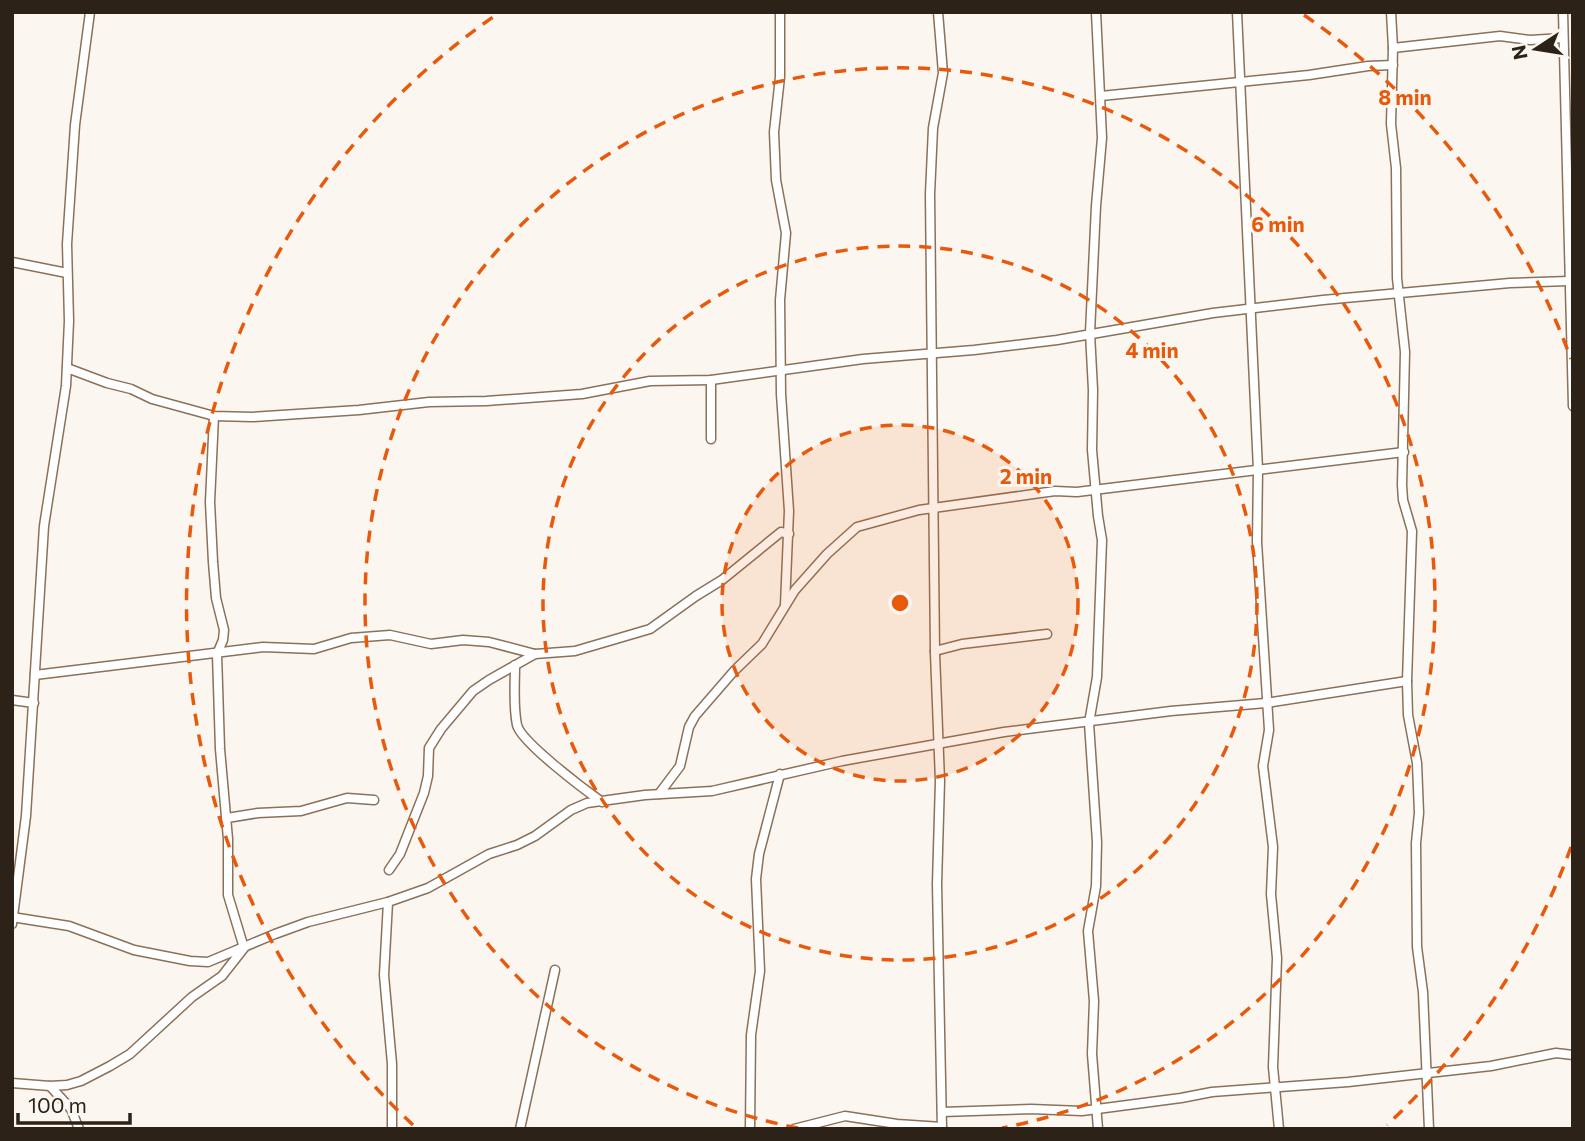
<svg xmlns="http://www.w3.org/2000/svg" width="1585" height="1141" viewBox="0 0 1585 1141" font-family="Commissioner,sans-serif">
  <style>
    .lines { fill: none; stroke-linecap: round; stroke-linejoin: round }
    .minor-casing { stroke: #8b7158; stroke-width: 11 }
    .minor { stroke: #fff; stroke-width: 8 }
    .ring { fill: none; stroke: #e8590c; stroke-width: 3.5; stroke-dasharray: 12 9 }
    .centre { fill: #e8590c; stroke: #fcf6f0; stroke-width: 3.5 }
    .ring-label { font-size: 21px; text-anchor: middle; font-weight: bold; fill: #e8590c; stroke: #fcf6f0; stroke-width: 6; stroke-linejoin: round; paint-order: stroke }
  </style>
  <rect width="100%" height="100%" fill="#fcf6f0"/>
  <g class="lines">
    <defs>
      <g id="minor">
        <polyline points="780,12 780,77 774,132 776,180 786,233 780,300 781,394 789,511 785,605"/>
        <polyline points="938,12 943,73 933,128 930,194 935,653 940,781 937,884 942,1129"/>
        <polyline points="1096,12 1102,138 1096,206 1090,333 1093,390 1092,450 1098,516 1102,540 1097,677 1089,723 1097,842 1096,886 1088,931 1094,1001 1092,1054 1098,1129"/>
        <polyline points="1237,12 1258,470 1257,542 1269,730 1263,766 1273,847 1271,894 1277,958 1273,1067 1279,1129"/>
        <polyline points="1391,12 1393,48 1391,124 1396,168 1397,278 1405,352 1402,485 1403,500 1412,531 1407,681 1408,715 1417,763 1419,813 1416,843 1417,947 1423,992 1429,1129"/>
        <polyline points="1563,12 1573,406"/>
        <polyline points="1393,48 1500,36 1530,40 1563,38"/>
        <polyline points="1101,96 1309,75 1368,66 1393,65"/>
        <polyline points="12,262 67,273"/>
        <polyline points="67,368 107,383 131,389 152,399 214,416 252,417 359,410 429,402 486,401 582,394 650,381 711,380 863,359 974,350 1057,340 1213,313 1323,300 1510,283 1569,281"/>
        <polyline points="711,439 711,380"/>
        <polyline points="935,651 962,644 1047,634"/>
        <path d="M515 665C515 684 513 706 517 725 521 742 585 790 602 802"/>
        <polyline points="35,675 263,647 314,649 351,638 390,635 431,644 463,640 489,642 535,654"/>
        <polyline points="12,700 34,703"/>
        <polyline points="659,794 680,766 689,727 695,716 734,671 762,644 795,590 827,554 857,527 919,510 1055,491 1077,492 1404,452"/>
        <polyline points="227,818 258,813 301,811 347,798 374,800"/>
        <polyline points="389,870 400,854 424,793 428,776 429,748 441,729 473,691 489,680 535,654 575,651 650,629 696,596 722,580 781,532 789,534"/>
        <polyline points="388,902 384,975 392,1064 392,1129"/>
        <polyline points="12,917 69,926 134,950 190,961 208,962 275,934 308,922 388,902 428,888 489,854 517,845 535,836 571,810 587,803 645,795 712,791 842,761 1004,732 1171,711 1266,703 1407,681"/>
        <polyline points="12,924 26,816 44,526 66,386 69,321 67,244 75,125 90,12"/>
        <polyline points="12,1083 50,1086 67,1085 81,1081 110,1066 130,1054 192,997 222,976 244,948 228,895 228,839 220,749 217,654 223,640 224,630 216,598 213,562 210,502 214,416"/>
        <polyline points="50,1086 71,1109 79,1129"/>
        <polyline points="942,1112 1031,1109 1082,1111 1181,1098 1212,1092 1348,1082 1491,1066 1556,1053 1573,1055"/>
        <polyline points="520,1129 555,970"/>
        <polyline points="750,1129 751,1035 760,971 756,879 759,854 780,774"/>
        <polyline points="794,1129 845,1116 897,1124 942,1127"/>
      </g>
    </defs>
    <use href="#minor" class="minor-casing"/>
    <use href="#minor" class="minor"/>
  </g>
  <circle cx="900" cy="603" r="178" fill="#e8590c" fill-opacity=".12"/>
  <g class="ring">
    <circle cx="900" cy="603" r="178"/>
    <circle cx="900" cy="603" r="357"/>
    <path d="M798 1128A535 535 0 1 1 1002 1128"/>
    <path d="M1571 847A714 714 0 0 1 1387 1125M413 1125A714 714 0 0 1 496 15M1304 15A714 714 0 0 1 1571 359"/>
  </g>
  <circle cx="900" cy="603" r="10" class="centre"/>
  <g class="ring-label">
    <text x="1405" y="105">8 min</text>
    <text x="1278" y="232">6 min</text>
    <text x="1152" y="358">4 min</text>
    <text x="1026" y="484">2 min</text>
  </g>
  <rect width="1585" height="1141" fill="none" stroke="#2d2218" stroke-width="28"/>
  <g transform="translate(1536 49) rotate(258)" stroke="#fcf6f0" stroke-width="5" paint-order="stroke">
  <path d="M0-5L12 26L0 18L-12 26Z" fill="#2d2218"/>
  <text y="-10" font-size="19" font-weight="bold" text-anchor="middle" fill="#2d2218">N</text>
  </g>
  <path d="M18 1113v10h112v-10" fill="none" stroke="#2d2218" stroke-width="3.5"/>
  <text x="28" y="1113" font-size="21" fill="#2d2218" stroke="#fcf6f0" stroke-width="5" paint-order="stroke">100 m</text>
</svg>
